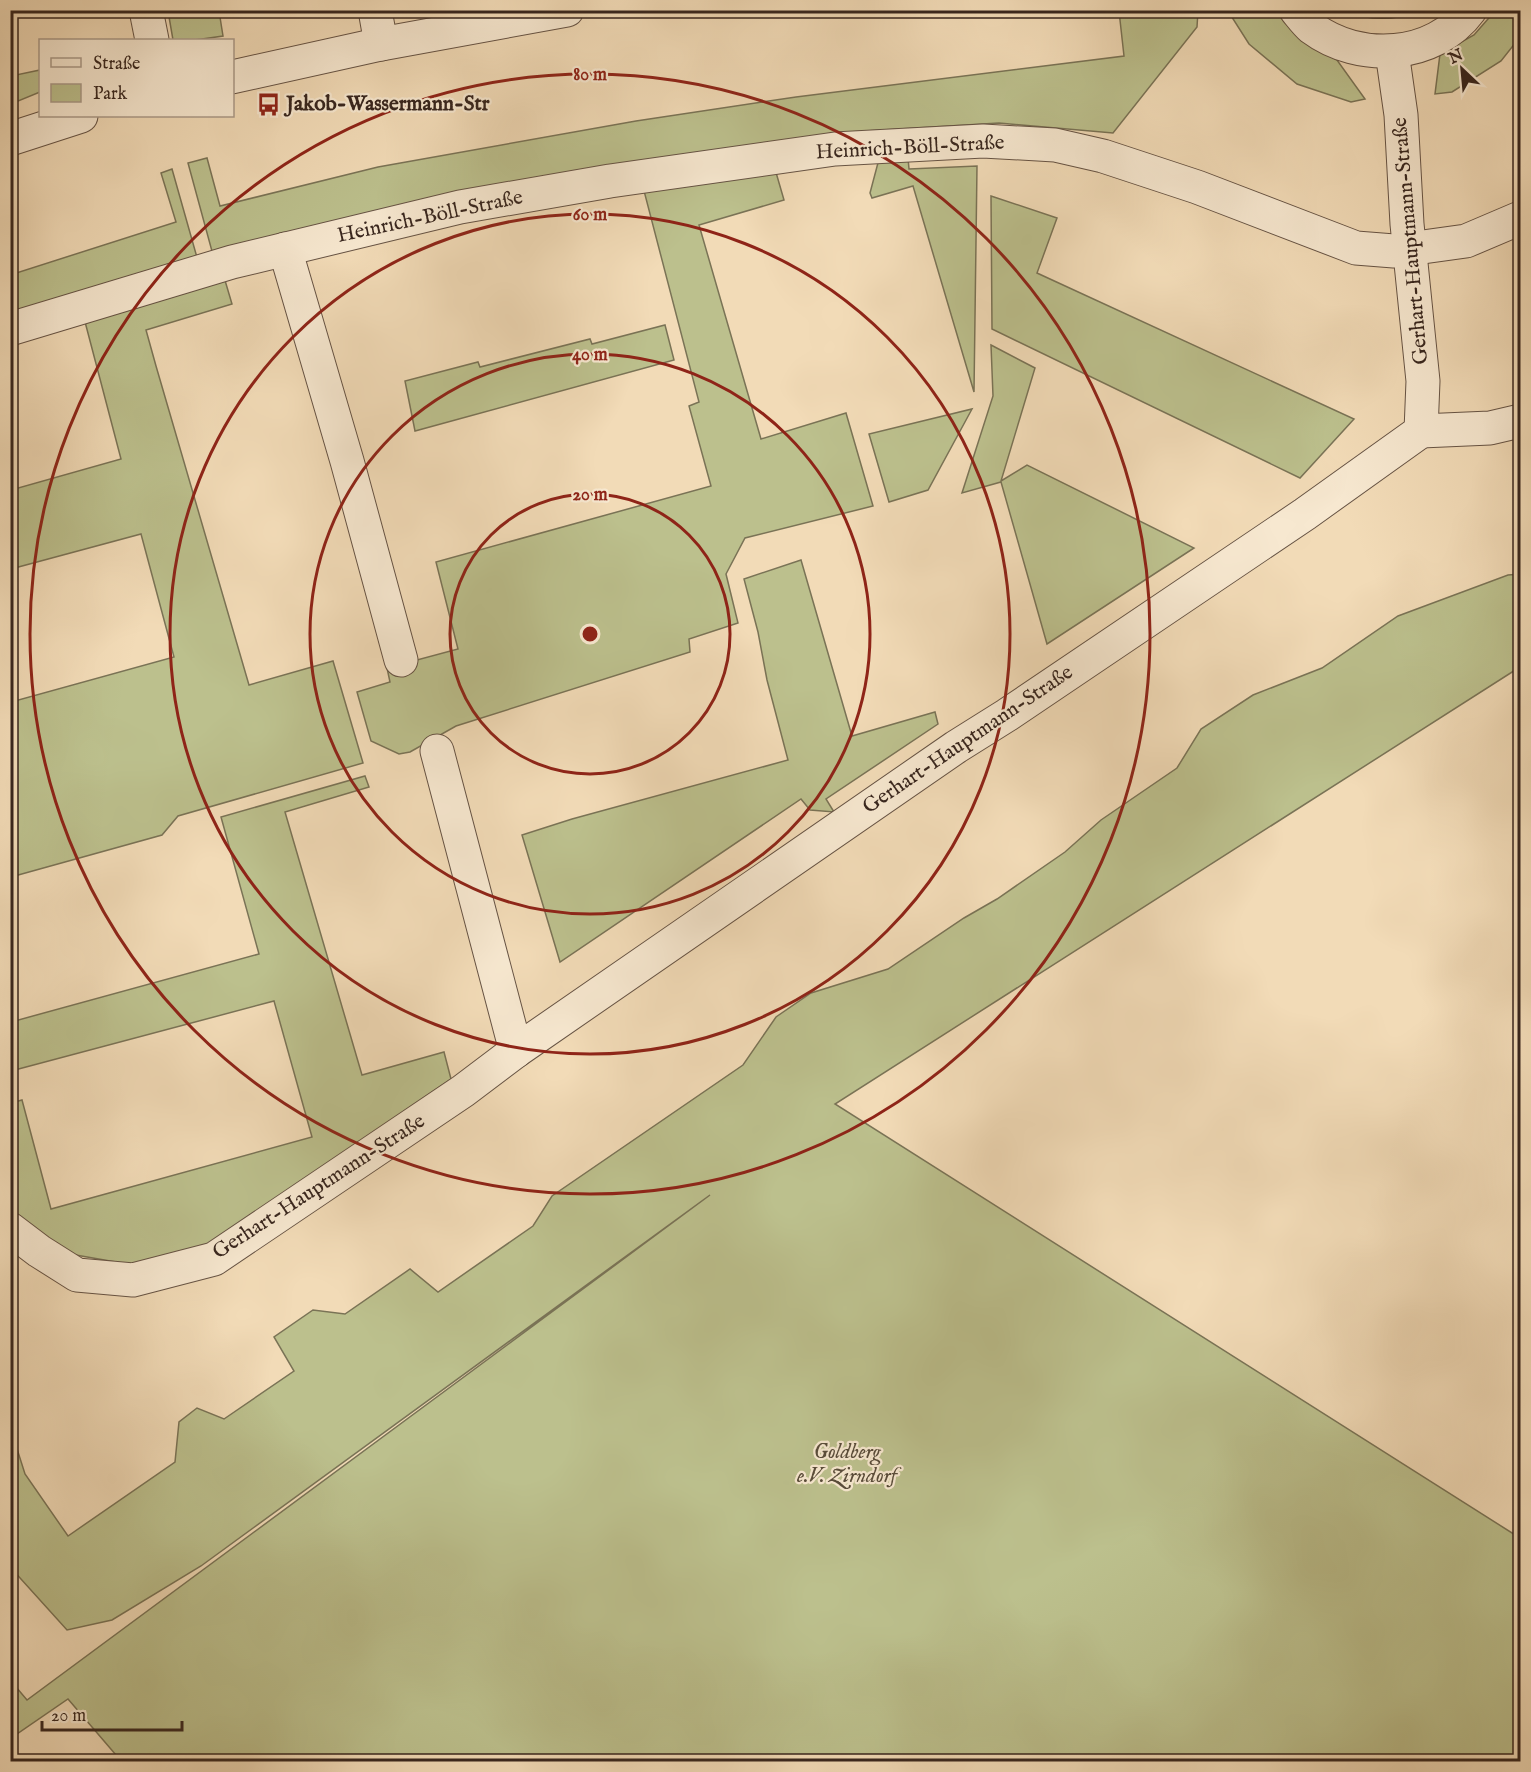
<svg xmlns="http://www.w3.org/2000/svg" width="1531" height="1772" viewBox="0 0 1531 1772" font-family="'IM FELL English',serif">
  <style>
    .green { fill: #bcc08d; stroke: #7a7356; stroke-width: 1.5 }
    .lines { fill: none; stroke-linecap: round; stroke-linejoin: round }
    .street-casing { stroke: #665344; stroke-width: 35 }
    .street { stroke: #f7e8d0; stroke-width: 33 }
    .ring { fill: none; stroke: #8f2418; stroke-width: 3 }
    .labels { text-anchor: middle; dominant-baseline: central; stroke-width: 4.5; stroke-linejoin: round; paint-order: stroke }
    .poi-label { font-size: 21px; font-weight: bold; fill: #38261e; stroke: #f7e8d0; text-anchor: start }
    .street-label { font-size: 21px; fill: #38261e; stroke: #f7e8d0 }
    .park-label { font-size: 21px; font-style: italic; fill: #594c3a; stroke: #f7e8d0 }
    .centre { fill: #8f2418; stroke: #f7e8d0; stroke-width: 3 }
    .ring-label { font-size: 18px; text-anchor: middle; font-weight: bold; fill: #8f2418; stroke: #f7e8d0; stroke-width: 4.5; stroke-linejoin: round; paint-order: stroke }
  </style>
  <rect width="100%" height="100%" fill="#f2dbb7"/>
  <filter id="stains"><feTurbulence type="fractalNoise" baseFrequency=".00333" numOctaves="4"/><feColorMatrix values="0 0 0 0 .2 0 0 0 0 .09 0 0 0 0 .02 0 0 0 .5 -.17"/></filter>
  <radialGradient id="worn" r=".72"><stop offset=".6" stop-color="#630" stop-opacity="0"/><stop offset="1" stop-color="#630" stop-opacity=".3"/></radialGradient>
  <g class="green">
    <polygon points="168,11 219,11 223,36 195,40 173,40"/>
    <polygon points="1119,11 1198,11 1197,27 1113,133 999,123 832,133 213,255 188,163 207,158 220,206 378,167 636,121 796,97 1124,56"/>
    <polygon points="1228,11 1275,11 1298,36 1337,60 1365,99 1351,102 1297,84 1249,44"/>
    <path d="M1344 11H1420C1394 21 1370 21 1344 11Z"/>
    <polygon points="1495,11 1520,11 1520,37 1501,61 1452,92 1435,94 1440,54 1474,35"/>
    <polygon points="40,70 40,92 11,104 11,76"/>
    <polygon points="908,158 909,169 977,166 974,392 913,186 872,198 870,193 879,159"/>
    <polygon points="172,169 198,261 11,318 10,275 176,222 161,173"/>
    <polygon points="775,169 784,200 699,225 761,439 846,413 873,506 745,538 726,574 738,623 689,639 690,652 456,726 410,752 399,754 371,741 357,692 390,682 387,668 458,649 436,562 711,486 689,406 699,402 643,187"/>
    <polygon points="991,196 1057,218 1037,273 1354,419 1300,478 992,329"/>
    <polygon points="224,277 232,304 146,330 156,366 249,685 333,661 363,763 178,816 162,835 11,877 11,702 174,657 141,534 11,569 11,490 121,459 84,318"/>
    <polygon points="665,325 674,360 415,431 405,381 478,362 480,367 590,339 592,344"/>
    <polygon points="991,345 1035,368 1001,481 1027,465 1194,548 1047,644 1001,482 962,493 993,396"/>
    <polygon points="972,409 928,490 889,502 869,434"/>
    <polygon points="801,560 852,736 935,712 938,724 826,799 834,812 810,810 801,799 560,962 522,835 572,819 788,760 767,680 758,632 744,579"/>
    <polygon points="1520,574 1520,667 835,1104 1520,1538 1520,1761 122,1762 68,1699 11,1738 11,1681 27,1700 710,1195 201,1566 112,1620 67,1630 11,1568 11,1430 25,1474 68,1536 175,1462 179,1422 197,1408 224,1419 294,1371 274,1337 313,1310 345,1314 410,1269 438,1292 533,1226 552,1196 743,1065 776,1017 811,993 888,969 964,918 997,899 1065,852 1101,820 1177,768 1201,729 1253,695 1322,668 1398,616 1508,575"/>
    <polygon points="365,776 369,787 285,812 362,1075 444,1052 451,1079 208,1246 133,1265 70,1254 11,1210 11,1103 22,1100 51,1209 312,1137 274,1001 11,1071 11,1022 259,954 221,817"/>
  </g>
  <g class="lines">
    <defs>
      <g id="street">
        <polyline points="146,10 152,40"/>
        <polyline points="375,10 381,44"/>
        <path d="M1296 10C1301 16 1306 23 1312 28 1359 63 1434 59 1470 10"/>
        <polyline points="232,77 381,44 567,10"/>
        <polyline points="10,139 81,116"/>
        <polyline points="285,249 347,461 401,660"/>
        <polyline points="10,329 232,262 460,207 610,181 835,149 983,141 1055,145 1103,156 1197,187 1356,248 1394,251 1466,241 1520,218"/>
        <polyline points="1421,431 1490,428 1520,421"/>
        <polyline points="437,751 516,1051"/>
        <polyline points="10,1229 39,1251 77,1275 133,1280 214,1259 463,1091 516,1051 956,747 1007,715 1305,514 1421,431 1423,381 1407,224 1401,115 1392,52"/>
      </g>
    </defs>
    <use href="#street" class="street-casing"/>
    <use href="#street" class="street"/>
  </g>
  <g class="ring">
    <circle cx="590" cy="634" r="140"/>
    <circle cx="590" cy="634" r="280"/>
    <circle cx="590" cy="634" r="420"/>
    <circle cx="590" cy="634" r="560"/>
  </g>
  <defs>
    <symbol id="bus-bare" viewBox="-9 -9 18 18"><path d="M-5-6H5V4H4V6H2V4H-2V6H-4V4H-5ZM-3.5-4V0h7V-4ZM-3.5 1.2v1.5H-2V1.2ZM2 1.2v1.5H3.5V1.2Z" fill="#8f2418" stroke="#f7e8d0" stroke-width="2.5" paint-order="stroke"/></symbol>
  </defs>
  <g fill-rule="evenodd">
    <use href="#bus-bare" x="252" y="88" width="33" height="33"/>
  </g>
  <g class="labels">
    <g class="poi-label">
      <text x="286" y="104">Jakob-Wassermann-Str</text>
    </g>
    <g class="street-label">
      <text transform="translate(910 148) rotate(-3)">Heinrich-Böll-Straße</text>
      <text transform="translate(430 217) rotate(-12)">Heinrich-Böll-Straße</text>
      <text transform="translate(1411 241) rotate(-95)">Gerhart-Hauptmann-Straße</text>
      <text transform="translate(968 740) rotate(-34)">Gerhart-Hauptmann-Straße</text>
      <text transform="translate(319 1187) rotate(-33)">Gerhart-Hauptmann-Straße</text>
    </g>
    <g class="park-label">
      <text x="847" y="1452">Goldberg<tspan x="847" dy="24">e.V. Zirndorf</tspan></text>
    </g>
  </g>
  <circle cx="590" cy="634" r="9" class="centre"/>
  <g class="ring-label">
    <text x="590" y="80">80 m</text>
    <text x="590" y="220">60 m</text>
    <text x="590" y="360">40 m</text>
    <text x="590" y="500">20 m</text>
  </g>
  <rect width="1531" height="1772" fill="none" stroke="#f2dbb7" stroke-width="36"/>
  <rect x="12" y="12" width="1507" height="1748" fill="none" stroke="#38261e" stroke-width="3"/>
  <rect x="18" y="18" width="1495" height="1736" fill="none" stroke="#38261e" stroke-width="1.5"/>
  <rect x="39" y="39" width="195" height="78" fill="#f7e8d0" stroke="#ab9a89" stroke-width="1.5"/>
  <rect x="51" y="58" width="30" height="9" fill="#f7e8d0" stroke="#ab9a89" stroke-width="1.5"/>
  <text x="93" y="69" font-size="18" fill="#38261e">Straße</text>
  <rect x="51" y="84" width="30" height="18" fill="#bcc08d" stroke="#ab9a89" stroke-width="1.5"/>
  <text x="93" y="99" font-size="18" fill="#38261e">Park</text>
  <g transform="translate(1462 69) rotate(334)" stroke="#f7e8d0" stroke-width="4.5" paint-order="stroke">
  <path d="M0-4.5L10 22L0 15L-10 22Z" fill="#38261e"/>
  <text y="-9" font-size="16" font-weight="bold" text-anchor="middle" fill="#38261e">N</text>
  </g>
  <path d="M42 1721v9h140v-9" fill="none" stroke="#38261e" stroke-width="3"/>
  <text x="51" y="1721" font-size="18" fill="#38261e" stroke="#f7e8d0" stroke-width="4.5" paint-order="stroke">20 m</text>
  <rect width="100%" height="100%" filter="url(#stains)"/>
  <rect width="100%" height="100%" fill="url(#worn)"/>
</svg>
